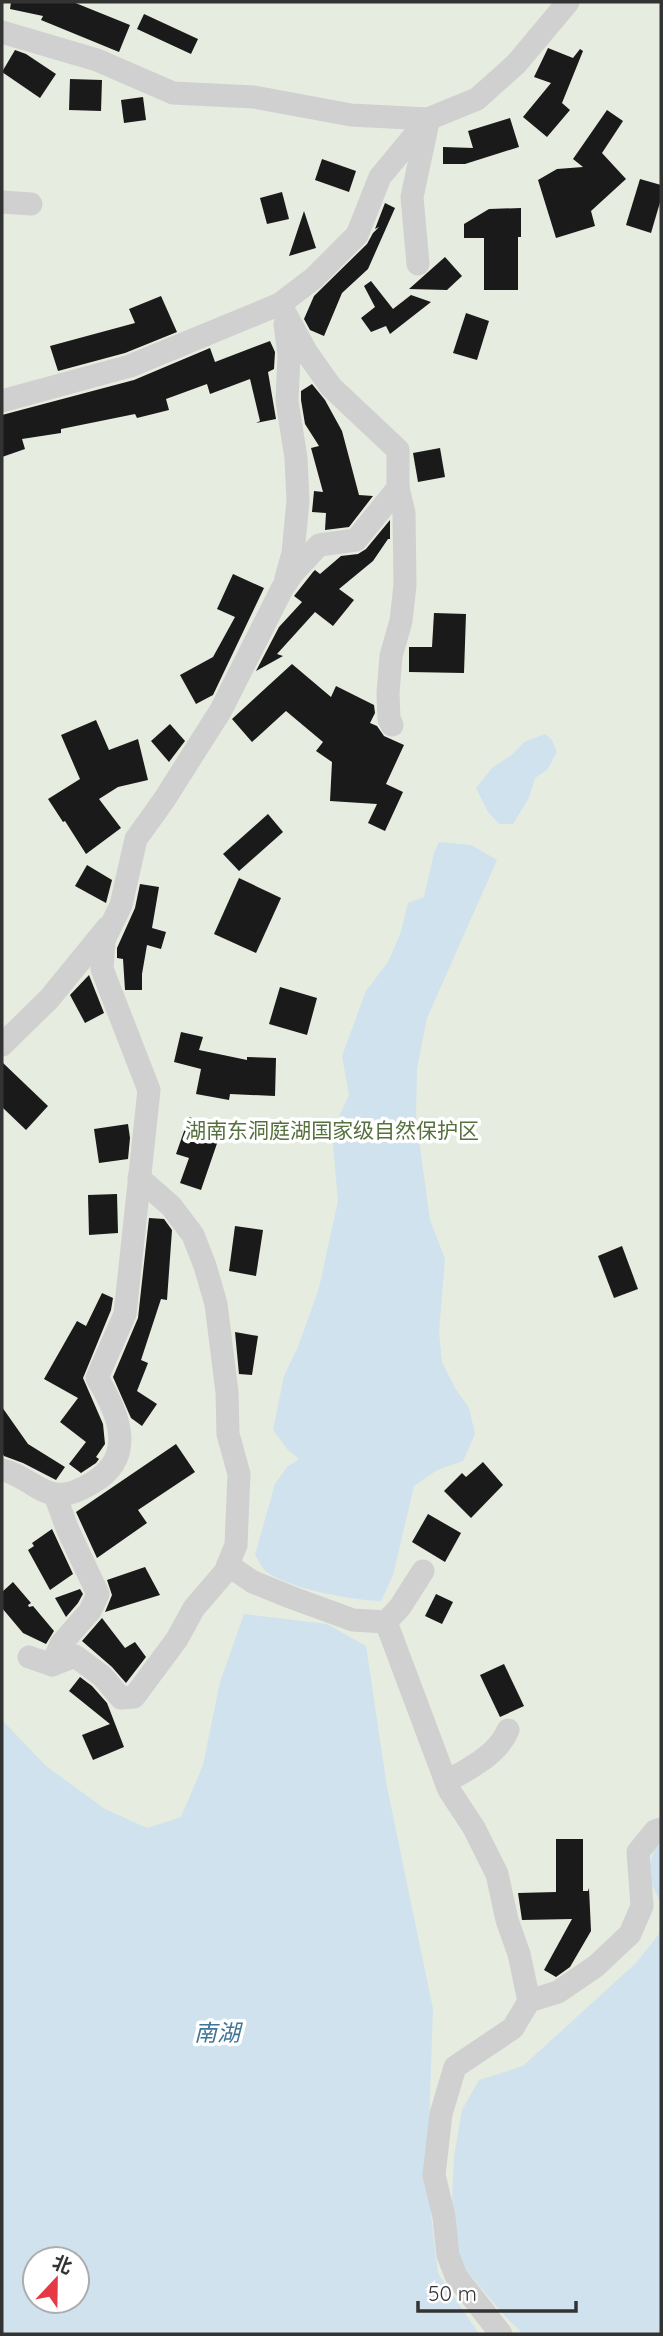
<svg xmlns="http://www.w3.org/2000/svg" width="663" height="2336" viewBox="0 0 663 2336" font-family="Quicksand,'Noto Sans SC',sans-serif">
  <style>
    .green { fill: #e6ecdf; fill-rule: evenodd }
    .water { fill: #cfe2ee; fill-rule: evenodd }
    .building { fill: #1a1a1a }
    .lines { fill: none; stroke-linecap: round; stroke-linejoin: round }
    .street { stroke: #d0d0d0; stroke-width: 23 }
    .labels { text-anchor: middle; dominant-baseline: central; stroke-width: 7; stroke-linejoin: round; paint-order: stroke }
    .park-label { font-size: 21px; fill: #56703f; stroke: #fff }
    .water-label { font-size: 23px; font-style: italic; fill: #3f7597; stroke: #fff }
  </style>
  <rect width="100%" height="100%" fill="#fff"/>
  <path class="green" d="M2 2H661V2334H2ZM35 2259H77V2301H35Z"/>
  <g class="water">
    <polygon points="545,734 552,740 557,752 547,770 535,778 529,798 513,824 499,824 488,812 476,788 493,767 512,755 524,742"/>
    <path d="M439 842 471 845 497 860 427 1018 417 1068 416 1118 430 1220 445 1259 439 1332 442 1362 455 1388 469 1408 475 1434 463 1461 437 1470 414 1486 393 1575 381 1601C351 1600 293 1589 268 1573 263 1570 259 1561 255 1555L275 1484 287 1467 299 1459 288 1450 273 1430 284 1376 298 1347 319 1288 338 1201 333 1144 338 1119 349 1095 342 1056 366 991 388 962 400 935 408 903 424 897 434 853Z"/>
    <path d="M244 1614 327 1624 366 1646 387 1787 433 2009 427 2182 438 2273 479 2334H2V1720L46 1766 105 1809 147 1828 181 1817 203 1765 220 1682ZM35 2259H77V2301H35Z"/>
    <polygon points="661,1844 661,2334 523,2334 504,2315 461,2264 452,2202 454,2156 462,2110 479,2080 523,2066 636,1963 659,1934 660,1901 646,1873 655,1849"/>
  </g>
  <g class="building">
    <polygon points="11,2 73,2 130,25 119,52 41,20 43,16 10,9"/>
    <polygon points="144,14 198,39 191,54 137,29"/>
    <polygon points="548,48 573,58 580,49 583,51 562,103 570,110 547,137 523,117 551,83 534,77"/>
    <polygon points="15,50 26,54 56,74 40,98 2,72"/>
    <polygon points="70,79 102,80 101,111 69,110"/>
    <polygon points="143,97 146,120 124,123 121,100"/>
    <polygon points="607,110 623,121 602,153 626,179 591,211 595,226 556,238 538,180 557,169 583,167 573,159"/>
    <polygon points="510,118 519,147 465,164 443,164 443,147 473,148 468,131"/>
    <polygon points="322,159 356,171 349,192 315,180"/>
    <polygon points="640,179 661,185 661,199 651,233 626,225"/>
    <polygon points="282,192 289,219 267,224 260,198"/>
    <polygon points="385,203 395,208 368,269 342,293 324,336 310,330 304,319 314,296 367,244 373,233 379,227 375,229"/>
    <polygon points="521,208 521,237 518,237 518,290 484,290 484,238 464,238 464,224 489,209"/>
    <polygon points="304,211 316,248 289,256"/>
    <polygon points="445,257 462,276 447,290 409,289"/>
    <polygon points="371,281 393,309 411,295 431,302 390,334 386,326 371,332 361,318 375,307 364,286"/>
    <polygon points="161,296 177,332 125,353 58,371 50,346 135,323 129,309"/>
    <polygon points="466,313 489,321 477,360 453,353"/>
    <polygon points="270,341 275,352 274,369 268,372 276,419 256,423 260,421 250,379 210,394 207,384 166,399 169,410 137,418 135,414 61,429 61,433 22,439 25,449 2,457 2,415 134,380 210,348 215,362"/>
    <polygon points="312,384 325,400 342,431 359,495 373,496 349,527 325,530 326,513 312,512 314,491 323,492 311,448 319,446 305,424 301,400 301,391"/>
    <polygon points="440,448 445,477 418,482 413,453"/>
    <polygon points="390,520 390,539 388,539 373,561 339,589 354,600 333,626 315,612 277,654 283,656 256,671 279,627 302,602 294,596 313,572 315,570 320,574 341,556 358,554 366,549"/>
    <polygon points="233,574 264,588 213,695 196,704 180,675 213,657 235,617 217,609"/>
    <polygon points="434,613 466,614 464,673 409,672 409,647 432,647"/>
    <polygon points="292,664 331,697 336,686 374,705 375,713 370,723 377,726 384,736 404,745 386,784 403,792 385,831 368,823 377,804 330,801 332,762 316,751 323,742 286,711 252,742 232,719"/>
    <polygon points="96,720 109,750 138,739 148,780 118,787 99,799 121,828 86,854 65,821 63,822 48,799 80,779 61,735"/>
    <polygon points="170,724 185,741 169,762 151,741"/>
    <polygon points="268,814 283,832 239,871 223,854"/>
    <polygon points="87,865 112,880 106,903 75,886"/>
    <polygon points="239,878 281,898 256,953 214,934"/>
    <polygon points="140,884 159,887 152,928 166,932 161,949 147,945 142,974 142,990 125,990 123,959 117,958 117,948 135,908"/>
    <polygon points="89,975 104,1013 85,1023 70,995"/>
    <polygon points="280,987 317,998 307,1035 269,1024"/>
    <polygon points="181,1032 203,1037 199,1050 247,1060 247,1057 276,1058 275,1096 230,1094 229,1100 196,1094 201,1069 174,1062"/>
    <polygon points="2,1062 48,1106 26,1130 2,1107"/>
    <polygon points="189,1117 222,1129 201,1190 180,1183 189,1158 176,1154"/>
    <polygon points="128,1124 130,1138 128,1159 99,1163 94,1129"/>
    <polygon points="117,1194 118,1233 89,1235 88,1195"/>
    <polygon points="149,1218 164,1219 172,1230 167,1300 161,1299 141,1360 148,1363 137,1391 157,1404 142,1426 131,1418 113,1377 138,1318"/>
    <polygon points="235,1226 263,1230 256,1276 229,1271"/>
    <polygon points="622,1246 638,1289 614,1298 598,1256"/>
    <polygon points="102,1293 113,1298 111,1310 83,1378 103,1424 105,1444 96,1457 99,1459 96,1463 81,1473 69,1464 86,1442 60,1422 78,1398 44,1379 77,1321 86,1326"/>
    <polygon points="235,1332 258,1336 252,1375 239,1374"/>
    <polygon points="2,1407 28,1444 65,1467 56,1480 23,1463 4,1456 2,1453"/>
    <polygon points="176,1444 195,1472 138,1510 147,1523 97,1558 76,1512"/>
    <polygon points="483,1462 503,1485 471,1518 444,1491 462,1473 466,1477"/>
    <polygon points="428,1514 461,1533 445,1562 412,1542"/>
    <polygon points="52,1529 73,1574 50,1590 28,1550 34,1546 32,1543"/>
    <polygon points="145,1567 160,1595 105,1612 112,1595 107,1580"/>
    <polygon points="13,1582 31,1603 28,1605 29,1607 33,1606 54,1631 46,1644 23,1633 2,1608 2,1592"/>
    <polygon points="80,1589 83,1594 78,1603 66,1617 55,1598"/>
    <polygon points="436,1594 453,1602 442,1624 425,1616"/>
    <polygon points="102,1618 125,1648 135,1642 146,1657 126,1683 112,1667 82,1641"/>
    <polygon points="504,1664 524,1706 500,1717 480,1675"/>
    <polygon points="80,1677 92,1686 107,1703 124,1747 93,1760 82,1735 110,1724 69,1691"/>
    <polygon points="556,1839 583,1839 583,1891 588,1891 589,1888 591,1931 570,1967 556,1977 544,1970 572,1919 522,1920 518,1893 556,1892"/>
  </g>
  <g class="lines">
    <g class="street">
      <polyline points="2,32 97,60 173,93 254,97 351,115 428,119 477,99 516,64 568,2"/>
      <polyline points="2,202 31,204"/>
      <polyline points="418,264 412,197 428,122"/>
      <polyline points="285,324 289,355 287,401 296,458 298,501 293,553 286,578"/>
      <polyline points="2,401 130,366 280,304 314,278 357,235 380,177 428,119"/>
      <polyline points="392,725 389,719 388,693 391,656 401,621 405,585 404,513 398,488"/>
      <polyline points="2,1045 49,999 107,928"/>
      <path d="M2 1470C23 1474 39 1493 56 1494 69 1496 82 1489 92 1483 137 1457 119 1414 97 1378L125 1314 149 1090 102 969 104 940 121 905 136 839 164 800 221 710 282 589 292 574 319 545 356 540 398 488V450L331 387 307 353 280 304"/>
      <polyline points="228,1565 253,1582 290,1597 353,1620 386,1622 400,1607 423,1571"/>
      <polyline points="386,1622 449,1790 474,1828 497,1874 507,1920 519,1954 529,2001 513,2028 455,2067 441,2114 434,2175 444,2217 448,2255 456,2276 501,2334"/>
      <polyline points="29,1657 52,1665 75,1656 102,1676 121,1698 134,1697 177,1639 194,1608 225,1572 236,1545 239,1474 228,1434 227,1392 216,1304 205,1266 193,1235 171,1206 139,1178"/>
      <polyline points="52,1665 61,1644 90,1611 98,1594 67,1528 55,1495"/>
      <path d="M446 1782C468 1769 498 1755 508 1730"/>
      <polyline points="529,2001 558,1992 596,1966 630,1934 642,1906 638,1852 655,1831 661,1829"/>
    </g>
  </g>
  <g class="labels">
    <g class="park-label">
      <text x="332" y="1130">湖南东洞庭湖国家级自然保护区</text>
    </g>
    <g class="water-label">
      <text x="217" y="2032">南湖</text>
    </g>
  </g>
  <rect width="663" height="2336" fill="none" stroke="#333333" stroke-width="7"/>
  <g transform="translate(56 2280) rotate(22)"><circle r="33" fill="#ffffff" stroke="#adadad" stroke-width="2"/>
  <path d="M0-5L12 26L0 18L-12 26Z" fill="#e63946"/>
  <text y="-10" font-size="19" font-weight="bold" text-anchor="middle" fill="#333333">北</text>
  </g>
  <path d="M418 2301v10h158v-10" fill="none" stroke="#333333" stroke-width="3.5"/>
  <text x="428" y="2301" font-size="21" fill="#333333" stroke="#ffffff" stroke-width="5" paint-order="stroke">50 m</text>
</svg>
